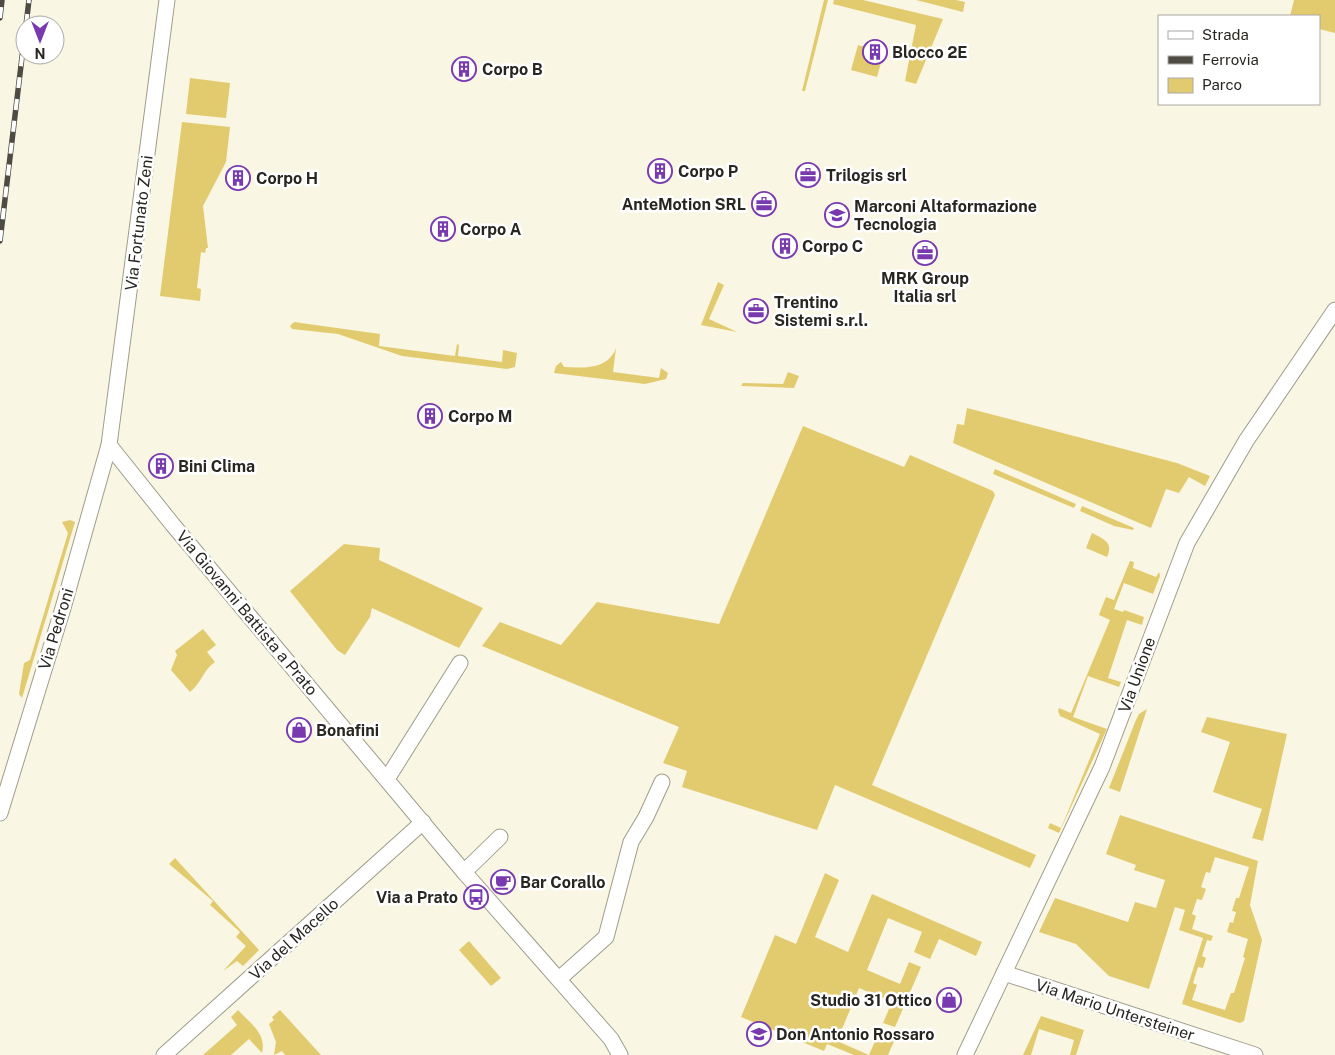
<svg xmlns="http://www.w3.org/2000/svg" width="1335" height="1055" viewBox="0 0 1335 1055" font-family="'Public Sans',sans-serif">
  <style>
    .green { fill: #e2cb6e; fill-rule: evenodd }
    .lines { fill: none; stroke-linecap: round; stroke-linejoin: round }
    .minor-casing { stroke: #a09c8b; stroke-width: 17 }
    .minor { stroke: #fff; stroke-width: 15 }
    .rail-casing { stroke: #4e4b43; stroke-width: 5.5 }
    .rail { stroke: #fff; stroke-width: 4; stroke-dasharray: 11; stroke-linecap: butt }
    .labels { text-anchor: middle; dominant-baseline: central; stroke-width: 5; stroke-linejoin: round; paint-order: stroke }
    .poi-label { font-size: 16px; font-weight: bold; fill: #282620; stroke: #fff; text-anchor: start }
    .street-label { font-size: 16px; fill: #282620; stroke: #fff }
  </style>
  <rect width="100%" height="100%" fill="#faf6e4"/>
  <g class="green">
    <polygon points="824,0 828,0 805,91 802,91"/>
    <polygon points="834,0 863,0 943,19 916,84 905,81 916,25 833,4"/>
    <polygon points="916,0 956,0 965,2 963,12"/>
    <polygon points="1294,0 1335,0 1335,33 1319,29 1319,16 1290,16"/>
    <polygon points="858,45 884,52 877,77 851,70"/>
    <polygon points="190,78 230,83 226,118 186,114"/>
    <polygon points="182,122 230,127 226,162 203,206 208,248 206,248 205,253 201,252 197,288 201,289 200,301 160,296"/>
    <polygon points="718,282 724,285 709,319 737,332 701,325"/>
    <polygon points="294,322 380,334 379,346 455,356 457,344 459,345 458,356 502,362 503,350 517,353 515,367 507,369 402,356 338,334 292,329 290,326"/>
    <path d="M616 348 613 372 659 378 661 368 668 373 666 379 645 384 554 373 556 366 561 362 564 367C583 368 608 370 616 348Z"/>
    <polygon points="788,372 799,376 794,388 741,386 743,383 783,384"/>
    <polygon points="967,408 1177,463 1210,476 1205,486 1189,477 1179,493 1166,489 1151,528 953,443 957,424 964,425"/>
    <polygon points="803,426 904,467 910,455 993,491 995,495 872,785 1036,855 1030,868 835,785 817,830 682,787 687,771 663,763 679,727 482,646 500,622 561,645 597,602 719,624"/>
    <polygon points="995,469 1076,504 1074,508 993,474"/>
    <polygon points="1082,506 1134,528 1133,530 1114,526 1080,511"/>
    <polygon points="70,520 75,522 22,698 19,694 24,663 30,660 68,533 62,522"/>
    <path d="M1092 533C1104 539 1114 543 1107 557L1086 548Z"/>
    <polygon points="344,544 380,548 379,560 483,608 459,648 372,608 370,617 345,655 337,650 290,591"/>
    <polygon points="1130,561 1134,562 1133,568 1156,577 1159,572 1160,576 1153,594 1124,583 1114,609 1123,612 1124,610 1144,617 1142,625 1127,620 1108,678 1121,682 1119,687 1088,676 1073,717 1107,729 1059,833 1048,828 1050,823 1061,828 1100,734 1060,716 1058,711 1059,708 1071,713 1110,620 1099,615 1100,612 1106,597 1114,600"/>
    <path d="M203 629 216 645 207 652 215 662C203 670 203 681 190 692L171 670 177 655 175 651Z"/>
    <polygon points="1147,709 1120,792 1109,788 1136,720 1139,714"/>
    <polygon points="1207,717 1287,734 1263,841 1252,838 1262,809 1213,792 1230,742 1201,732"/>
    <path d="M1120 815 1258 861 1250 905 1262 940 1244 1021 1240 1023 1182 1004 1203 938 1179 930 1185 910 1175 907 1149 989 1109 976 1076 944 1039 932 1055 898 1128 922 1135 902 1156 908 1165 880 1134 870 1136 865 1106 854ZM1215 857 1249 867 1239 898H1236L1232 911 1236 912 1233 923 1230 922 1227 932 1248 939 1243 957 1245 958 1234 993H1231L1225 1010 1192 1000 1197 985 1193 983 1198 967 1203 968 1206 958 1202 956 1207 940 1211 941 1213 936 1192 929 1196 916 1192 914 1197 899 1202 900 1206 889 1201 887 1206 872 1210 873Z"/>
    <polygon points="175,858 259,950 243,966 237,961 223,971 246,946 236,937 240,932 210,905 213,901 169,864"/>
    <polygon points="825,873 839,880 815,937 848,952 872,894 982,942 976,956 939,939 930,959 914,952 922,932 888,918 867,970 900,984 909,962 921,967 895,1027 883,1023 892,1002 859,988 837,1041 869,1055 879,1032 895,1039 888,1055 854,1055 827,1044 824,1051 741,1017 775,935 796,944"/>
    <polygon points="469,941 501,978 491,986 459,950"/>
    <path d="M238 1010C250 1023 267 1034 262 1053L249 1039 231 1055H203L237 1025 231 1017Z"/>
    <polygon points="280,1010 321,1055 285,1055 282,1051 274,1055 276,1042 269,1024 274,1020 272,1017"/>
    <polygon points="1041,1016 1084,1030 1076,1055 1070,1055 1074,1040 1039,1029 1031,1055 1023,1055"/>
  </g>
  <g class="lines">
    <defs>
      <g id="minor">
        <polyline points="109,445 173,525 464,872 611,1039 620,1055"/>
        <polyline points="387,779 460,663"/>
        <polyline points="0,813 63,608 109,445 167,0"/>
        <polyline points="464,872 500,837"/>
        <polyline points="1004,973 1255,1055"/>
        <polyline points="559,979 606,937 631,842 646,817 662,782"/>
        <polyline points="164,1055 423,822"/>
        <polyline points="965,1055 1102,767 1187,543 1246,441 1335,310"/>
      </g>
    </defs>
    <use href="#minor" class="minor-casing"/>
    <use href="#minor" class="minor"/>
    <defs>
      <g id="rail">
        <polyline points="0,18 2,0"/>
        <polyline points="26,25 29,0"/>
        <polyline points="0,241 25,32"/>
      </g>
    </defs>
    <use href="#rail" class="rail-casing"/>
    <use href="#rail" class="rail"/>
  </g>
  <defs>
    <symbol id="building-ring" viewBox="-11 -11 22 22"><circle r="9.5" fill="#fff" stroke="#793aaf" stroke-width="1.5"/><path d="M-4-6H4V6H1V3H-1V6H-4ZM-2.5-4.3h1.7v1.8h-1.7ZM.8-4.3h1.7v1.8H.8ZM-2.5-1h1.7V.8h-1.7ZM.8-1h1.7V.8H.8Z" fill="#793aaf"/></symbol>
    <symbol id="office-ring" viewBox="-11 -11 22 22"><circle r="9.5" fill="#fff" stroke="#793aaf" stroke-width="1.5"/><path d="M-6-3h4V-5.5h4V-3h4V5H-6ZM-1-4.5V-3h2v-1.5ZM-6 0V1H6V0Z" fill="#793aaf"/></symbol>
    <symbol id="school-ring" viewBox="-11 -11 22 22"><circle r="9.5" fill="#fff" stroke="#793aaf" stroke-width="1.5"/><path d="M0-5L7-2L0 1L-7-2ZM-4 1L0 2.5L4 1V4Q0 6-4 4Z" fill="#793aaf"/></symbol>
    <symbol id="shop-ring" viewBox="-11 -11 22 22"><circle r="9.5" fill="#fff" stroke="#793aaf" stroke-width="1.5"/><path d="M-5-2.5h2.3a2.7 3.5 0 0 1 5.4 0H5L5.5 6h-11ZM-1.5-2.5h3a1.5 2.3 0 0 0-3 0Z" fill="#793aaf"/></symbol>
    <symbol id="cafe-ring" viewBox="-11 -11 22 22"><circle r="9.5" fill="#fff" stroke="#793aaf" stroke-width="1.5"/><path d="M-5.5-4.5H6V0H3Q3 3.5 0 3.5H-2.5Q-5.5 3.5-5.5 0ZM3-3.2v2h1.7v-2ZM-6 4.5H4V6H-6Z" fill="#793aaf"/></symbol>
    <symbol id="bus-ring" viewBox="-11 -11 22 22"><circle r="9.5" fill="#fff" stroke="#793aaf" stroke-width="1.5"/><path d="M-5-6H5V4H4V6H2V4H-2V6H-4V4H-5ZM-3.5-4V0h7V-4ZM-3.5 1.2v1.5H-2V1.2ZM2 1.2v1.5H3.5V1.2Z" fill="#793aaf"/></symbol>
  </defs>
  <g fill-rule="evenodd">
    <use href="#building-ring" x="861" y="38" width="28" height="28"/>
    <use href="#building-ring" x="450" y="55" width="28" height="28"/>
    <use href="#building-ring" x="646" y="157" width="28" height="28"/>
    <use href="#office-ring" x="794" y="161" width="28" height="28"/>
    <use href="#building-ring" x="224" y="164" width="28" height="28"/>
    <use href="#office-ring" x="750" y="190" width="28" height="28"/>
    <use href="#school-ring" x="823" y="201" width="28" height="28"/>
    <use href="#building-ring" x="429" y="215" width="28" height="28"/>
    <use href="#building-ring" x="771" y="232" width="28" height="28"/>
    <use href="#office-ring" x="911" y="239" width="28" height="28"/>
    <use href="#office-ring" x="742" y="297" width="28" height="28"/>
    <use href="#building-ring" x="416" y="402" width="28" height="28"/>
    <use href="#building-ring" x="147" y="452" width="28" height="28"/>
    <use href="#shop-ring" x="285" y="716" width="28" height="28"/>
    <use href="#cafe-ring" x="489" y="868" width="28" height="28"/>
    <use href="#bus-ring" x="462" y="883" width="28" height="28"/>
    <use href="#shop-ring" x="935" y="986" width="28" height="28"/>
    <use href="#school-ring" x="745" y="1020" width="28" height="28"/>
  </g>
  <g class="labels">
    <g class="poi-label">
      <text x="892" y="52">Blocco 2E</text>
      <text x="482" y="69">Corpo B</text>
      <text x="678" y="171">Corpo P</text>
      <text x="826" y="175">Trilogis srl</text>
      <text x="256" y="178">Corpo H</text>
      <text x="746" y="204" text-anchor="end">AnteMotion SRL</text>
      <text x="854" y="206">Marconi Altaformazione<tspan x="854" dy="18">Tecnologia</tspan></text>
      <text x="460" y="229">Corpo A</text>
      <text x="802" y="246">Corpo C</text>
      <text x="925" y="278" text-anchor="middle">MRK Group<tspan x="925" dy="18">Italia srl</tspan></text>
      <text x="774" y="302">Trentino<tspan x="774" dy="18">Sistemi s.r.l.</tspan></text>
      <text x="448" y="416">Corpo M</text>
      <text x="178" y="466">Bini Clima</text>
      <text x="316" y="730">Bonafini</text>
      <text x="520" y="882">Bar Corallo</text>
      <text x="458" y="897" text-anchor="end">Via a Prato</text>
      <text x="932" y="1000" text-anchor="end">Studio 31 Ottico</text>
      <text x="776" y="1034">Don Antonio Rossaro</text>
    </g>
    <g class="street-label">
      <text transform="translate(139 223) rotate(-83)">Via Fortunato Zeni</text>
      <text transform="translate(247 613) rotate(50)">Via Giovanni Battista a Prato</text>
      <text transform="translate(56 629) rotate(-73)">Via Pedroni</text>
      <text transform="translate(1137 675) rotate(-70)">Via Unione</text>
      <text transform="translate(294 939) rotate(-42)">Via del Macello</text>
      <text transform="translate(1115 1010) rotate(18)">Via Mario Untersteiner</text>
    </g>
  </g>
  <rect x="1158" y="15" width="162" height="90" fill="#ffffff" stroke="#a9a8a6"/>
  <rect x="1168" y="31" width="25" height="8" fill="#ffffff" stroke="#a9a8a6"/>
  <text x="1202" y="40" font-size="15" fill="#282620">Strada</text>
  <rect x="1168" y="56" width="25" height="8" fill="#4e4b43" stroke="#a9a8a6"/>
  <text x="1202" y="65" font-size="15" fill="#282620">Ferrovia</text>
  <rect x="1168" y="78" width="25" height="15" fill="#e2cb6e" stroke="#a9a8a6"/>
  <text x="1202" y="90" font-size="15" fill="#282620">Parco</text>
  <g transform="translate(40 40) rotate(180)"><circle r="24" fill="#ffffff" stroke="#a9a8a6"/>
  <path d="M0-4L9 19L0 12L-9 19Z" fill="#793aaf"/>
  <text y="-8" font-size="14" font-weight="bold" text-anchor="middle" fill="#282620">N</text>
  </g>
</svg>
